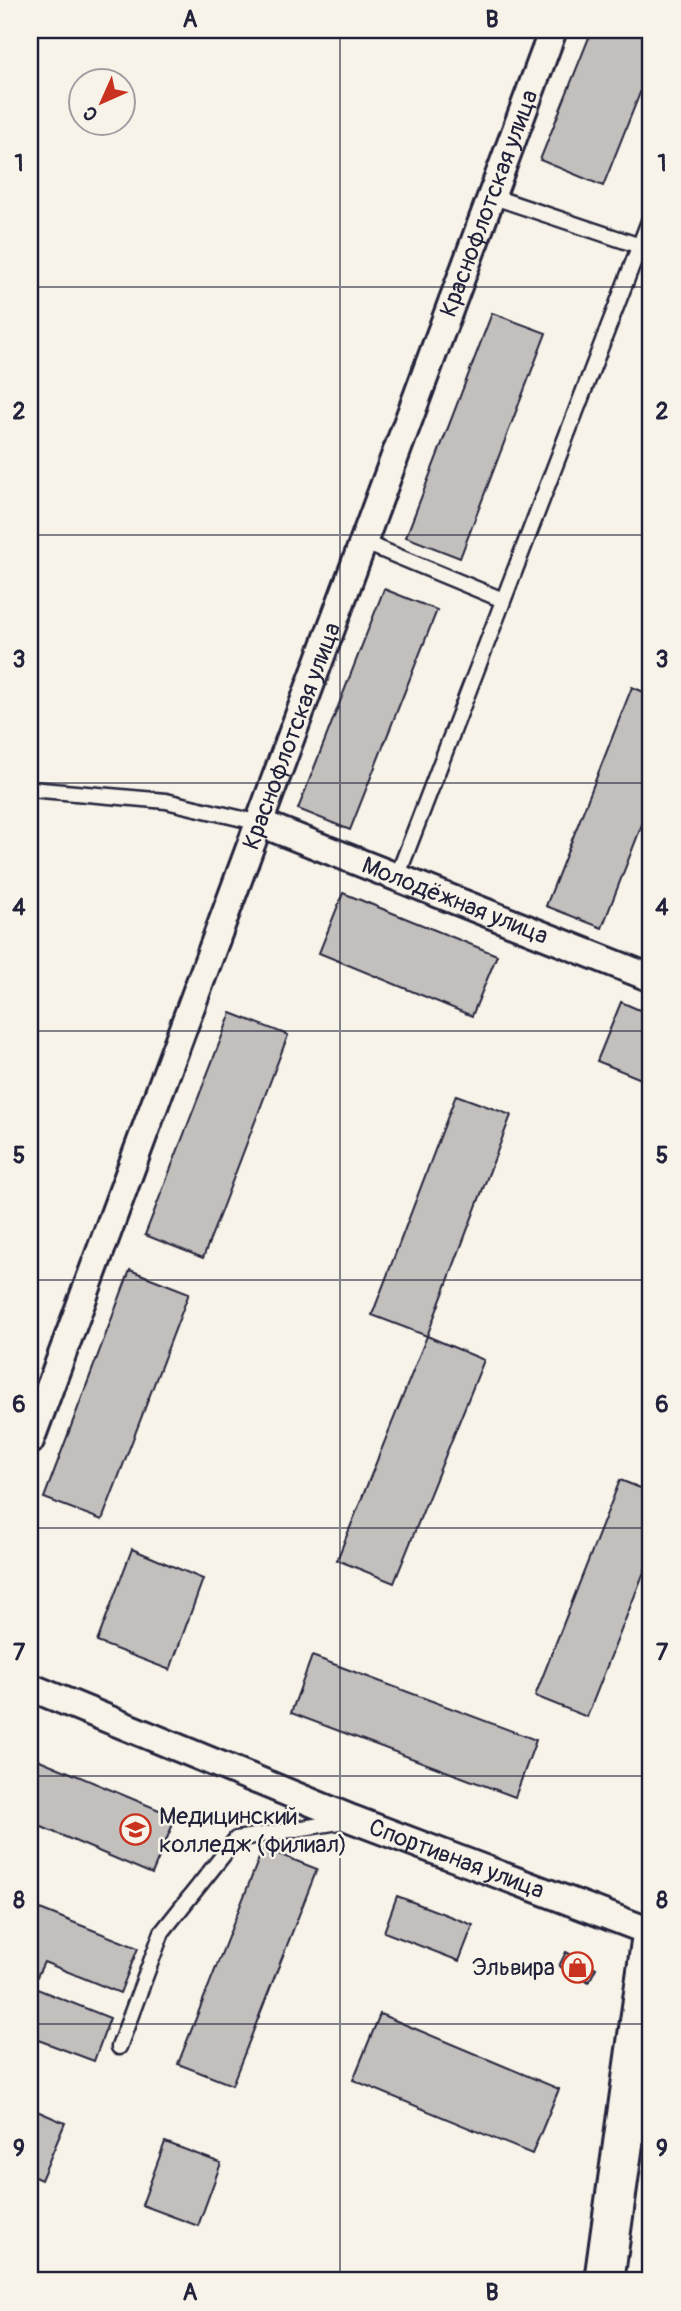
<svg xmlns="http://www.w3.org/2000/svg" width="681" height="2311" viewBox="0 0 681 2311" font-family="Pangolin,sans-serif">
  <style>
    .building { fill: #c2bfbd; stroke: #22223b; stroke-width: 2 }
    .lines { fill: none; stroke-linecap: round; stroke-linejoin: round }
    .lane-casing { stroke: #22223b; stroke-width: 19 }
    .street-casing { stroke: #22223b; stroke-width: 32 }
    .secondary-casing { stroke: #22223b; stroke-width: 44 }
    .lane { stroke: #f7f3e8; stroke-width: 14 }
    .street { stroke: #f7f3e8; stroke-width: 26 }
    .secondary { stroke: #f7f3e8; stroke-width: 38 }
    .grid { fill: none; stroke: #22223b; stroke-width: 2; stroke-opacity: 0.55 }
    .labels { text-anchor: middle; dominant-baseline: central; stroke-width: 5; stroke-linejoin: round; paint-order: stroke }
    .street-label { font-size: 24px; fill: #22223b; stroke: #f7f3e8 }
    .poi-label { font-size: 24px; fill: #22223b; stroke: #f7f3e8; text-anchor: start }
    .neatline { fill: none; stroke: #22223b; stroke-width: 2.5 }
    .grid-label { font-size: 23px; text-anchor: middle; font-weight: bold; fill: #22223b }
  </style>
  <rect width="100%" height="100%" fill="#f7f3e8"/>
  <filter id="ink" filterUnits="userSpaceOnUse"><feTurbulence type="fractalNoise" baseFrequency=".0143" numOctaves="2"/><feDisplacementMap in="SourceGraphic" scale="14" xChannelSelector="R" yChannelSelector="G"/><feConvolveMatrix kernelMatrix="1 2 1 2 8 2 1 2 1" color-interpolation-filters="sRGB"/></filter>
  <g filter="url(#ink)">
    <g class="building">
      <polygon points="592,30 651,30 651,65 603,186 540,160"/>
      <polygon points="492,313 546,333 460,558 406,537"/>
      <polygon points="384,589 437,610 350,830 298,809"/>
      <polygon points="632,687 651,695 651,801 602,928 546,906"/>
      <polygon points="343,893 497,955 472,1016 319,953"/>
      <polygon points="621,1002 651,1015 651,1083 597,1061"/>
      <polygon points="231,1013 288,1035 203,1258 145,1235"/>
      <polygon points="456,1095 511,1115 427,1336 372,1315"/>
      <polygon points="130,1270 189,1293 102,1520 44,1498"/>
      <polygon points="427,1336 484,1360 394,1583 337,1560"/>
      <polygon points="620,1480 651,1492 651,1554 587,1717 535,1696"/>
      <polygon points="132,1549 203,1579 170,1670 97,1642"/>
      <polygon points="312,1656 536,1740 515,1797 291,1713"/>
      <polygon points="30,1756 176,1817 152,1874 30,1822"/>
      <polygon points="263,1848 317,1869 232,2085 178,2064"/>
      <polygon points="397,1896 473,1925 459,1961 384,1932"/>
      <polygon points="30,1905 138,1948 120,1993 44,1962 32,1987 110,2018 94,2061 30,2037"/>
      <polygon points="566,1952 596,1968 589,1982 559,1966"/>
      <polygon points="380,2014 559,2089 532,2154 353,2080"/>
      <polygon points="30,2108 65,2123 41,2180 30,2175"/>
      <polygon points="165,2142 221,2163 198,2226 142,2205"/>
    </g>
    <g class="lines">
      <defs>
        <g id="lane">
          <polyline points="491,196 640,246"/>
          <polyline points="363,542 503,600"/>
          <polyline points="30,789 166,801 260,823"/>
          <polyline points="397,877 651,216"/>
          <polyline points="119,2047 162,1932 236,1839 345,1821"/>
        </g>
        <g id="street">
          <path id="s1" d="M260 823 651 978"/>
          <path id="s2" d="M30 1441 553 30"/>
          <path id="s3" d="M30 1687 352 1819 651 1932"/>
        </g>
        <polyline id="secondary" points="604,2281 651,1942"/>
      </defs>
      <use href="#lane" class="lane-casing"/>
      <use href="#street" class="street-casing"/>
      <use href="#secondary" class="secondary-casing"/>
      <use href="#lane" class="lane"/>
      <use href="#street" class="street"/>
      <use href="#secondary" class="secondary"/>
    </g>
  </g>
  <path class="grid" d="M340 30V2281M30 287H651M30 535H651M30 783H651M30 1031H651M30 1280H651M30 1528H651M30 1776H651M30 2024H651"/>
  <defs>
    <symbol id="university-ring" viewBox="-11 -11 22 22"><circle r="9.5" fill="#f7f3e8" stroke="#c8321e" stroke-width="1.5"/><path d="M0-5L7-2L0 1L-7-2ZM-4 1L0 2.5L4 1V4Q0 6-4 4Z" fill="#c8321e"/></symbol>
    <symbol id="shop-ring" viewBox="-11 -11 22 22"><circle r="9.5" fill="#f7f3e8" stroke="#c8321e" stroke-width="1.5"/><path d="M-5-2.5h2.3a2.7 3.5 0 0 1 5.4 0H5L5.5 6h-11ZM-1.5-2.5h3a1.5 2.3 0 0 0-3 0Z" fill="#c8321e"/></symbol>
  </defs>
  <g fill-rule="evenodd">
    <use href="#university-ring" x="118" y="1812" width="35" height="35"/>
    <use href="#shop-ring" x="560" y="1950" width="35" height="35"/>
  </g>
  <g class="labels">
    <g class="street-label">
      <text stroke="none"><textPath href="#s2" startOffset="1320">Краснофлотская улица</textPath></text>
      <text stroke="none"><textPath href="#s2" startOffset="752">Краснофлотская улица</textPath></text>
      <text stroke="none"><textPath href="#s1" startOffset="210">Молодёжная улица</textPath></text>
      <text stroke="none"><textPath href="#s3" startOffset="460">Спортивная улица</textPath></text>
    </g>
    <g class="poi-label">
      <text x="159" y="1816">Медицинский<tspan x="159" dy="28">колледж (филиал)</tspan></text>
      <text x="555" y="1967" text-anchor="end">Эльвира</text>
    </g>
  </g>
  <rect width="681" height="2311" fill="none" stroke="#f7f3e8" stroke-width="77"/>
  <g transform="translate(102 102) rotate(225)"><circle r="33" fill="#f7f3e8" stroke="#a29fa3" stroke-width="2"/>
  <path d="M0-5L12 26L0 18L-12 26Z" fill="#c8321e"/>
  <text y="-10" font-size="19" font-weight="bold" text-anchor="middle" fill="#22223b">С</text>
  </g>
  <rect x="38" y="38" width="604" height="2234" class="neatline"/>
  <g class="grid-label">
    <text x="190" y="27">A</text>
    <text x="492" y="27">B</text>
    <text x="19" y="171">1</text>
    <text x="662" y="171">1</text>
    <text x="19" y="419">2</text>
    <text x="662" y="419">2</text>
    <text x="19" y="667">3</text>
    <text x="662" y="667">3</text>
    <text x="19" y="915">4</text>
    <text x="662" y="915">4</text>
    <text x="19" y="1163">5</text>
    <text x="662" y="1163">5</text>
    <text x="19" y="1412">6</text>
    <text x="662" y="1412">6</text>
    <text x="19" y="1660">7</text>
    <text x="662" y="1660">7</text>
    <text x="19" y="1908">8</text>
    <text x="662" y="1908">8</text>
    <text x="19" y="2156">9</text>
    <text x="662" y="2156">9</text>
    <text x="190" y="2300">A</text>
    <text x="492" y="2300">B</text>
  </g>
</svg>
